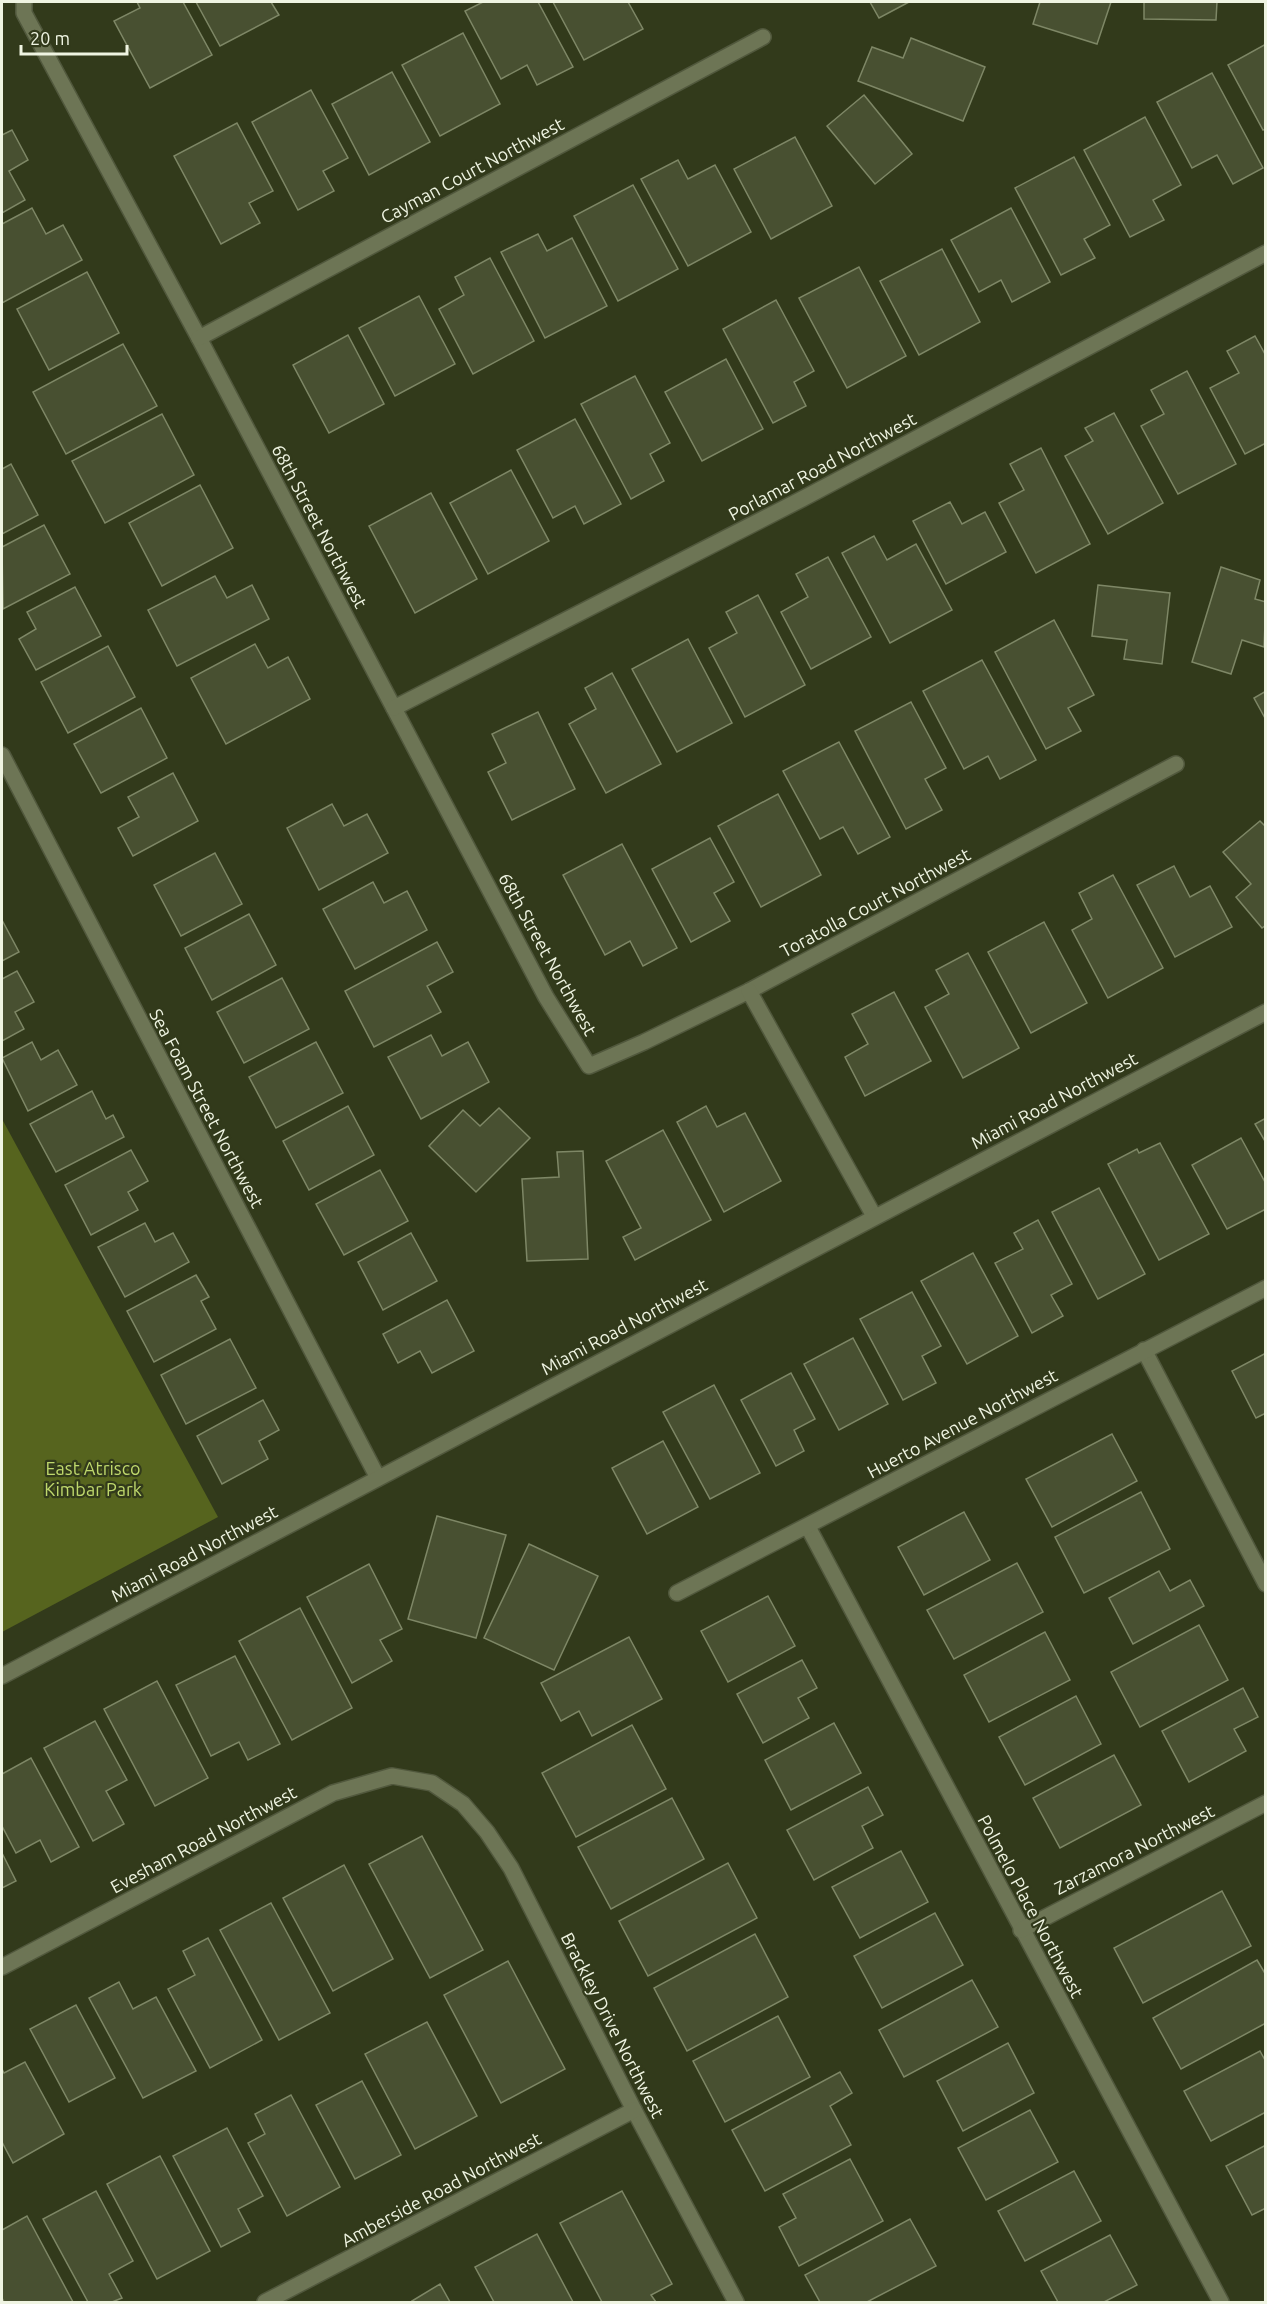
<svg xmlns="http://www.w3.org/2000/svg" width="1267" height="2304" viewBox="0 0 1267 2304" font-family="Ubuntu,sans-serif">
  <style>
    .green { fill: #56641e }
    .building { fill: #485031; stroke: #7e8766; stroke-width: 1.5 }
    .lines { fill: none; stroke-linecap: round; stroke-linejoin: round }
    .street-casing { stroke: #51583d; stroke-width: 18 }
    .secondary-casing { stroke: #51583d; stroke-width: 18 }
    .street { stroke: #6d7555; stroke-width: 15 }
    .secondary { stroke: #6d7555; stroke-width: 15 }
    .labels { text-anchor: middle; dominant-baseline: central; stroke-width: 4.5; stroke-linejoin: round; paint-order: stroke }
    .street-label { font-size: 18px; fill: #eff4e2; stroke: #323a1b }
    .park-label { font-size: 18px; fill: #bfd86c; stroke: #323a1b }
  </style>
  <rect width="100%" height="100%" fill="#323a1b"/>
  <polygon class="green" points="2,1119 218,1517 2,1632"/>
  <g class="building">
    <polygon points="137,2 183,2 212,55 150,88 114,21 140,8"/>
    <polygon points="196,2 271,2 279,15 220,46"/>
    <polygon points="483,2 538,2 573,67 537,85 527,65 501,79 465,11"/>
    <polygon points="553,2 628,2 643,29 584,60"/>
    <polygon points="870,2 909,2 879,18"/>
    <polygon points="1040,2 1111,2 1097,44 1033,24"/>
    <polygon points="1144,2 1217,2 1216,20 1144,19"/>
    <polygon points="463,33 500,104 440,136 402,65"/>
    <polygon points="911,38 985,67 963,121 858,81 872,47 903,58"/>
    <polygon points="1266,44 1266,129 1263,130 1228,65"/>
    <polygon points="392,72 430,142 369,175 332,104"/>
    <polygon points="1212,73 1263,168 1233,184 1217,155 1192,168 1157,102"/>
    <polygon points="311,90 348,158 323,171 334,191 298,210 252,122"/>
    <polygon points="864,95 912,154 875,184 827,126"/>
    <polygon points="1145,117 1181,185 1153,200 1164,220 1130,237 1084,150"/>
    <polygon points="237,123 273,191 249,203 260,223 221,244 174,156"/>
    <polygon points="12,130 28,160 9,171 25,200 2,213 2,135"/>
    <polygon points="795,137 832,206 771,239 734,169"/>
    <polygon points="1074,157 1110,225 1084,239 1095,258 1061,275 1015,188"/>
    <polygon points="678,160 688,179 715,165 751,232 688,266 641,179"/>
    <polygon points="633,185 678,269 618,301 574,216"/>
    <polygon points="32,208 46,234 63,225 82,260 2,303 2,224"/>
    <polygon points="1011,208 1050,282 1012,302 1001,280 979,292 951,240"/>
    <polygon points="538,234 547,251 572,238 607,306 545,338 501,252"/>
    <polygon points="942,249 980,322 919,355 880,281"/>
    <polygon points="490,258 534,341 473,374 439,309 464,295 455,277"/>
    <polygon points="859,267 906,356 847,388 799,298"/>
    <polygon points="87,272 119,333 49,370 17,309"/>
    <polygon points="419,296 455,364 395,396 359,328"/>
    <polygon points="776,300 814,371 794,382 806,406 773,423 723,329"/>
    <polygon points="348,335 384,404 329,433 293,365"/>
    <polygon points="1255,336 1266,356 1266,443 1245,454 1210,388 1239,373 1227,351"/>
    <polygon points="123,344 157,406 66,454 33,392"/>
    <polygon points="726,359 763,429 702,461 665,392"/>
    <polygon points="1187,371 1236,464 1178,494 1141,426 1164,414 1151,390"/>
    <polygon points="635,376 670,443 650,454 664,481 631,499 581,404"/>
    <polygon points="1114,413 1163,503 1108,534 1065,456 1093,441 1085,428"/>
    <polygon points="162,414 194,475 105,523 72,461"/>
    <polygon points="575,419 621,504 584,524 575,506 553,518 517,450"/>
    <polygon points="1041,448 1090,544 1036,573 999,503 1024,490 1010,464"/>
    <polygon points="11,464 38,515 2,534 2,469"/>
    <polygon points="511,470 549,541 488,574 450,503"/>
    <polygon points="200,485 233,548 162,586 129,523"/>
    <polygon points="431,493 477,579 415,613 369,526"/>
    <polygon points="950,502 962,524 985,512 1006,552 946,584 913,521"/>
    <polygon points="44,525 70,574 3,609 2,547"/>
    <polygon points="874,536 887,560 916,544 952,610 890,643 842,553"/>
    <polygon points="828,557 871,637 811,669 781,612 808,597 796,574"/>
    <polygon points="1221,567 1260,580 1255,599 1266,602 1264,647 1242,640 1231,674 1192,662"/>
    <polygon points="215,576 227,598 252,585 269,619 177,666 148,610"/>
    <polygon points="1098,585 1170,593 1162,664 1124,659 1127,640 1092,636"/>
    <polygon points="75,587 101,636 36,670 19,639 36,629 27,612"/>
    <polygon points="758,595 805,685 745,717 709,648 737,633 726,612"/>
    <polygon points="1054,620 1094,695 1068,708 1081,731 1046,749 995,652"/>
    <polygon points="688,639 732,723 677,752 632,669"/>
    <polygon points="255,644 268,668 288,657 310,699 226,744 191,678"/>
    <polygon points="108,646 135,697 68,733 41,682"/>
    <polygon points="982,660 1036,760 1000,779 988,756 964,769 923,691"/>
    <polygon points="612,673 661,764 606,793 569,724 596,709 585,688"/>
    <polygon points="1266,691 1266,720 1254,698"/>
    <polygon points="911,702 946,768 925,779 942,810 906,829 855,731"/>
    <polygon points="141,708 167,758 101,793 74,744"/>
    <polygon points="538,712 575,789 512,820 488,772 506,763 492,734"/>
    <polygon points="839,742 890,837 858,854 843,827 820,839 783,771"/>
    <polygon points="173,773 198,821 133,856 118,828 139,817 128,797"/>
    <polygon points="778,794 821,875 761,907 718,826"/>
    <polygon points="332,804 344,826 367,814 388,853 319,890 287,828"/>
    <polygon points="1260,821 1266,827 1266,925 1262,928 1236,897 1251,884 1223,852"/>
    <polygon points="710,838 734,882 714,893 730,921 691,942 652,869"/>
    <polygon points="622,844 677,948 643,966 630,941 605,955 563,875"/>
    <polygon points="215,853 242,904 181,936 154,885"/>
    <polygon points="1174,866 1190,897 1210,886 1232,927 1175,957 1137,885"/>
    <polygon points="1113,875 1163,968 1108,998 1072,930 1092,919 1079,893"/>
    <polygon points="373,882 384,903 407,891 427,930 355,969 323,909"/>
    <polygon points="249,914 276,965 212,1000 185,948"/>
    <polygon points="2,920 19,952 2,961"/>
    <polygon points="1044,922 1087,1003 1031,1033 988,952"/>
    <polygon points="437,942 453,972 427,986 441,1012 374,1047 345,991"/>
    <polygon points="968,953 1019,1048 963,1078 925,1007 949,994 936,970"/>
    <polygon points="17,971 34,1002 15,1012 24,1029 2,1041 2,979"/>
    <polygon points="282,978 309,1029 244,1063 217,1012"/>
    <polygon points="894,992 931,1061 865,1096 845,1057 868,1044 852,1014"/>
    <polygon points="431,1035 442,1056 468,1042 489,1082 421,1119 388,1057"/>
    <polygon points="32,1042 41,1060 58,1050 77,1085 28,1111 2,1058"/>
    <polygon points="316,1042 343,1093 276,1128 249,1077"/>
    <polygon points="92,1091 106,1119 113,1115 124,1137 56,1172 30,1124"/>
    <polygon points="348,1106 374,1155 309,1190 283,1141"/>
    <polygon points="706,1106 717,1127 745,1113 781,1181 724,1212 677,1122"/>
    <polygon points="499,1108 530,1138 476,1192 429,1146 463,1110 480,1126"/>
    <polygon points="1266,1118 1266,1143 1255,1124"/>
    <polygon points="663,1130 711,1220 635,1260 623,1237 641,1228 606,1161"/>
    <polygon points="1241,1138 1266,1184 1266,1209 1227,1229 1192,1165"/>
    <polygon points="1160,1143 1209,1234 1159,1260 1108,1164 1137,1149 1139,1153"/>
    <polygon points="131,1150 148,1181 128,1192 138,1210 91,1235 65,1185"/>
    <polygon points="583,1151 588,1259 527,1261 522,1179 559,1177 557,1152"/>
    <polygon points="380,1170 408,1221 344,1255 316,1204"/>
    <polygon points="1099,1188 1145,1274 1098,1299 1052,1212"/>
    <polygon points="1038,1220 1072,1284 1051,1295 1063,1316 1032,1333 995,1263 1023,1249 1014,1233"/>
    <polygon points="145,1223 155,1242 173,1233 189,1262 125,1297 98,1247"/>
    <polygon points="411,1233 437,1281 383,1310 358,1262"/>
    <polygon points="973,1253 1018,1336 967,1364 921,1281"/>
    <polygon points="196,1275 209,1297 201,1301 216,1329 154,1362 127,1311"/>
    <polygon points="912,1292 941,1346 922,1356 936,1383 903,1400 860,1319"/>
    <polygon points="447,1300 474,1351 432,1373 420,1351 398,1363 383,1334"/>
    <polygon points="853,1338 888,1404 839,1430 804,1364"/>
    <polygon points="230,1339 256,1388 186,1424 161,1375"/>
    <polygon points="1266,1353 1266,1413 1256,1418 1232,1371"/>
    <polygon points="791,1373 815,1419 794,1430 804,1451 776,1466 741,1400"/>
    <polygon points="714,1385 760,1473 710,1499 663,1412"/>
    <polygon points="263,1400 279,1430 259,1441 268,1459 222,1484 197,1436"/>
    <polygon points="1112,1434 1137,1481 1052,1527 1026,1479"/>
    <polygon points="663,1441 698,1507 647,1534 612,1468"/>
    <polygon points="1141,1492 1170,1549 1084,1593 1055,1537"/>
    <polygon points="964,1512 990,1560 924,1595 898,1547"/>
    <polygon points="437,1516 506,1535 476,1638 408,1619"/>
    <polygon points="529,1544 598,1576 554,1670 484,1638"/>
    <polygon points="1017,1563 1043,1612 954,1659 927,1610"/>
    <polygon points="369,1564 402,1629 380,1640 392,1661 352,1683 307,1597"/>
    <polygon points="1159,1571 1170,1591 1190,1580 1204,1606 1133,1644 1109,1598"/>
    <polygon points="768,1596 795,1646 728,1682 701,1631"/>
    <polygon points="300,1608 352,1708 292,1740 239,1641"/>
    <polygon points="1199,1625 1228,1680 1140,1727 1111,1672"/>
    <polygon points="1045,1632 1070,1680 989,1722 964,1675"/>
    <polygon points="629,1637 662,1699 592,1736 579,1711 561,1721 541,1683"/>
    <polygon points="235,1656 280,1744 248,1760 239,1742 211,1756 176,1685"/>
    <polygon points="802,1660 817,1688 798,1698 809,1718 763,1743 737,1694"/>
    <polygon points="157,1681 208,1778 155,1806 104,1709"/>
    <polygon points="1243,1688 1258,1717 1234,1729 1246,1751 1189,1782 1162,1731"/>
    <polygon points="1076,1696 1101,1744 1025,1785 999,1737"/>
    <polygon points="95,1721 127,1780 106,1791 124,1824 93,1841 44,1748"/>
    <polygon points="834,1723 861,1773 791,1810 765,1760"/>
    <polygon points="632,1725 666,1789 576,1837 542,1773"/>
    <polygon points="1114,1755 1141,1805 1060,1848 1033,1798"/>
    <polygon points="31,1758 79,1847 51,1862 40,1840 16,1853 2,1826 2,1774"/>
    <polygon points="868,1787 883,1815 862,1826 873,1848 814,1880 787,1830"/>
    <polygon points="672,1798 704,1859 611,1909 578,1847"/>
    <polygon points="422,1836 483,1950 430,1978 369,1864"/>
    <polygon points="901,1851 928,1902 860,1938 832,1887"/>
    <polygon points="2,1853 16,1881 2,1888"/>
    <polygon points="728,1863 757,1918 648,1976 619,1921"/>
    <polygon points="344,1865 393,1959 333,1991 283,1898"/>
    <polygon points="1222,1891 1251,1946 1143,2003 1114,1948"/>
    <polygon points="271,1903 330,2013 279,2040 220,1930"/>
    <polygon points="935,1913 963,1965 882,2008 854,1956"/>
    <polygon points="755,1934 788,1997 687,2051 654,1988"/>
    <polygon points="208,1938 262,2040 210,2068 168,1989 195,1975 183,1951"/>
    <polygon points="1257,1960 1266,1975 1266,2023 1181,2069 1153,2018"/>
    <polygon points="508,1961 565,2069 501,2103 444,1995"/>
    <polygon points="972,1980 998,2027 904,2077 879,2030"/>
    <polygon points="119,1982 133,2009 156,1997 196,2071 143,2098 89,1998"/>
    <polygon points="76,2005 115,2078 69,2102 30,2029"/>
    <polygon points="778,2016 810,2077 725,2122 693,2061"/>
    <polygon points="427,2022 477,2116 415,2149 365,2054"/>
    <polygon points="1008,2043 1034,2093 963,2131 937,2081"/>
    <polygon points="1260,2051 1266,2062 1266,2112 1211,2141 1184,2091"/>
    <polygon points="25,2062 64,2134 13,2163 2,2142 2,2069 4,2073"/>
    <polygon points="840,2072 852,2093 830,2106 851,2145 765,2191 732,2130"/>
    <polygon points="362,2081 401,2155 355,2179 316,2105"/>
    <polygon points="291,2095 340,2187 287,2216 248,2143 265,2134 255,2114"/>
    <polygon points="1030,2110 1058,2162 986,2200 958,2148"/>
    <polygon points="227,2128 263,2196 238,2209 250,2232 221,2247 173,2156"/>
    <polygon points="1266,2145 1266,2208 1252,2215 1226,2166"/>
    <polygon points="160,2156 210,2251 157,2279 107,2184"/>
    <polygon points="850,2159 883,2221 799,2266 779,2227 796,2218 783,2194"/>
    <polygon points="1074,2171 1101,2221 1025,2261 998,2211"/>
    <polygon points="96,2191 133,2261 109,2274 122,2298 112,2302 88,2302 43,2219"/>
    <polygon points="622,2191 672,2284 651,2295 656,2302 602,2302 560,2223"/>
    <polygon points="27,2216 73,2302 4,2302 2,2298 2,2230"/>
    <polygon points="910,2219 936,2266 867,2302 820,2302 805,2275"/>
    <polygon points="537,2234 573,2302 494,2302 475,2267"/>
    <polygon points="1110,2235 1137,2285 1104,2302 1058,2302 1041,2271"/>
    <polygon points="440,2284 450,2302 413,2302 412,2301"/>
  </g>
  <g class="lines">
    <defs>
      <g id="street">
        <polyline points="24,2 24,13 199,338 546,997 589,1066 644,1042 749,991 1176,764"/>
        <polyline points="199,338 763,37"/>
        <polyline points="394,708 802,499 1266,253"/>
        <polyline points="2,755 378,1478"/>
        <polyline points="749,991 874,1216"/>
        <polyline points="1144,1350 1266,1584"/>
        <polyline points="808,1527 1221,2302"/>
        <polyline points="677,1593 1266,1288"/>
        <polyline points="1021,1930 1266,1803"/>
        <polyline points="2,1967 333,1793 392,1776 432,1783 463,1804 487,1832 511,1868 634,2110 736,2302"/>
        <polyline points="265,2302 634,2110"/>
      </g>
      <polyline id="secondary" points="2,1676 1266,1012"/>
    </defs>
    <use href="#street" class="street-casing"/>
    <use href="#secondary" class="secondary-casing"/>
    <use href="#street" class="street"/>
    <use href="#secondary" class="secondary"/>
  </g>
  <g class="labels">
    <g class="street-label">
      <text transform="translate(472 170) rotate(-28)">Cayman Court Northwest</text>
      <text transform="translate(822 466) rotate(-28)">Porlamar Road Northwest</text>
      <text transform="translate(320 526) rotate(62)">68th Street Northwest</text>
      <text transform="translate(875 902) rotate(-28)">Toratolla Court Northwest</text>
      <text transform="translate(548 954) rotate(61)">68th Street Northwest</text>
      <text transform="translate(1054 1100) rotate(-28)">Miami Road Northwest</text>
      <text transform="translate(207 1108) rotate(62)">Sea Foam Street Northwest</text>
      <text transform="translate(624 1326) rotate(-28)">Miami Road Northwest</text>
      <text transform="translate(962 1423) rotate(-28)">Huerto Avenue Northwest</text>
      <text transform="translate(194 1553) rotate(-28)">Miami Road Northwest</text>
      <text transform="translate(203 1839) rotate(-28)">Evesham Road Northwest</text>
      <text transform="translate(1134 1849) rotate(-27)">Zarzamora Northwest</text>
      <text transform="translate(1031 1906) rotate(62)">Polmelo Place Northwest</text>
      <text transform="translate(613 2025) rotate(63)">Brackley Drive Northwest</text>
      <text transform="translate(441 2189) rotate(-28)">Amberside Road Northwest</text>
    </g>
    <g class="park-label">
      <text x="93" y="1468">East Atrisco<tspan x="93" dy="21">Kimbar Park</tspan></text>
    </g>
  </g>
  <rect width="1267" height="2304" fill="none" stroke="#eff4e2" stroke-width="6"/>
  <path d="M21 45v9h106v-9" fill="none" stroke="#eff4e2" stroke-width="3"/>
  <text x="30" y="45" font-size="18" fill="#eff4e2" stroke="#323a1b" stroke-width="4.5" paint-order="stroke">20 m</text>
</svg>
